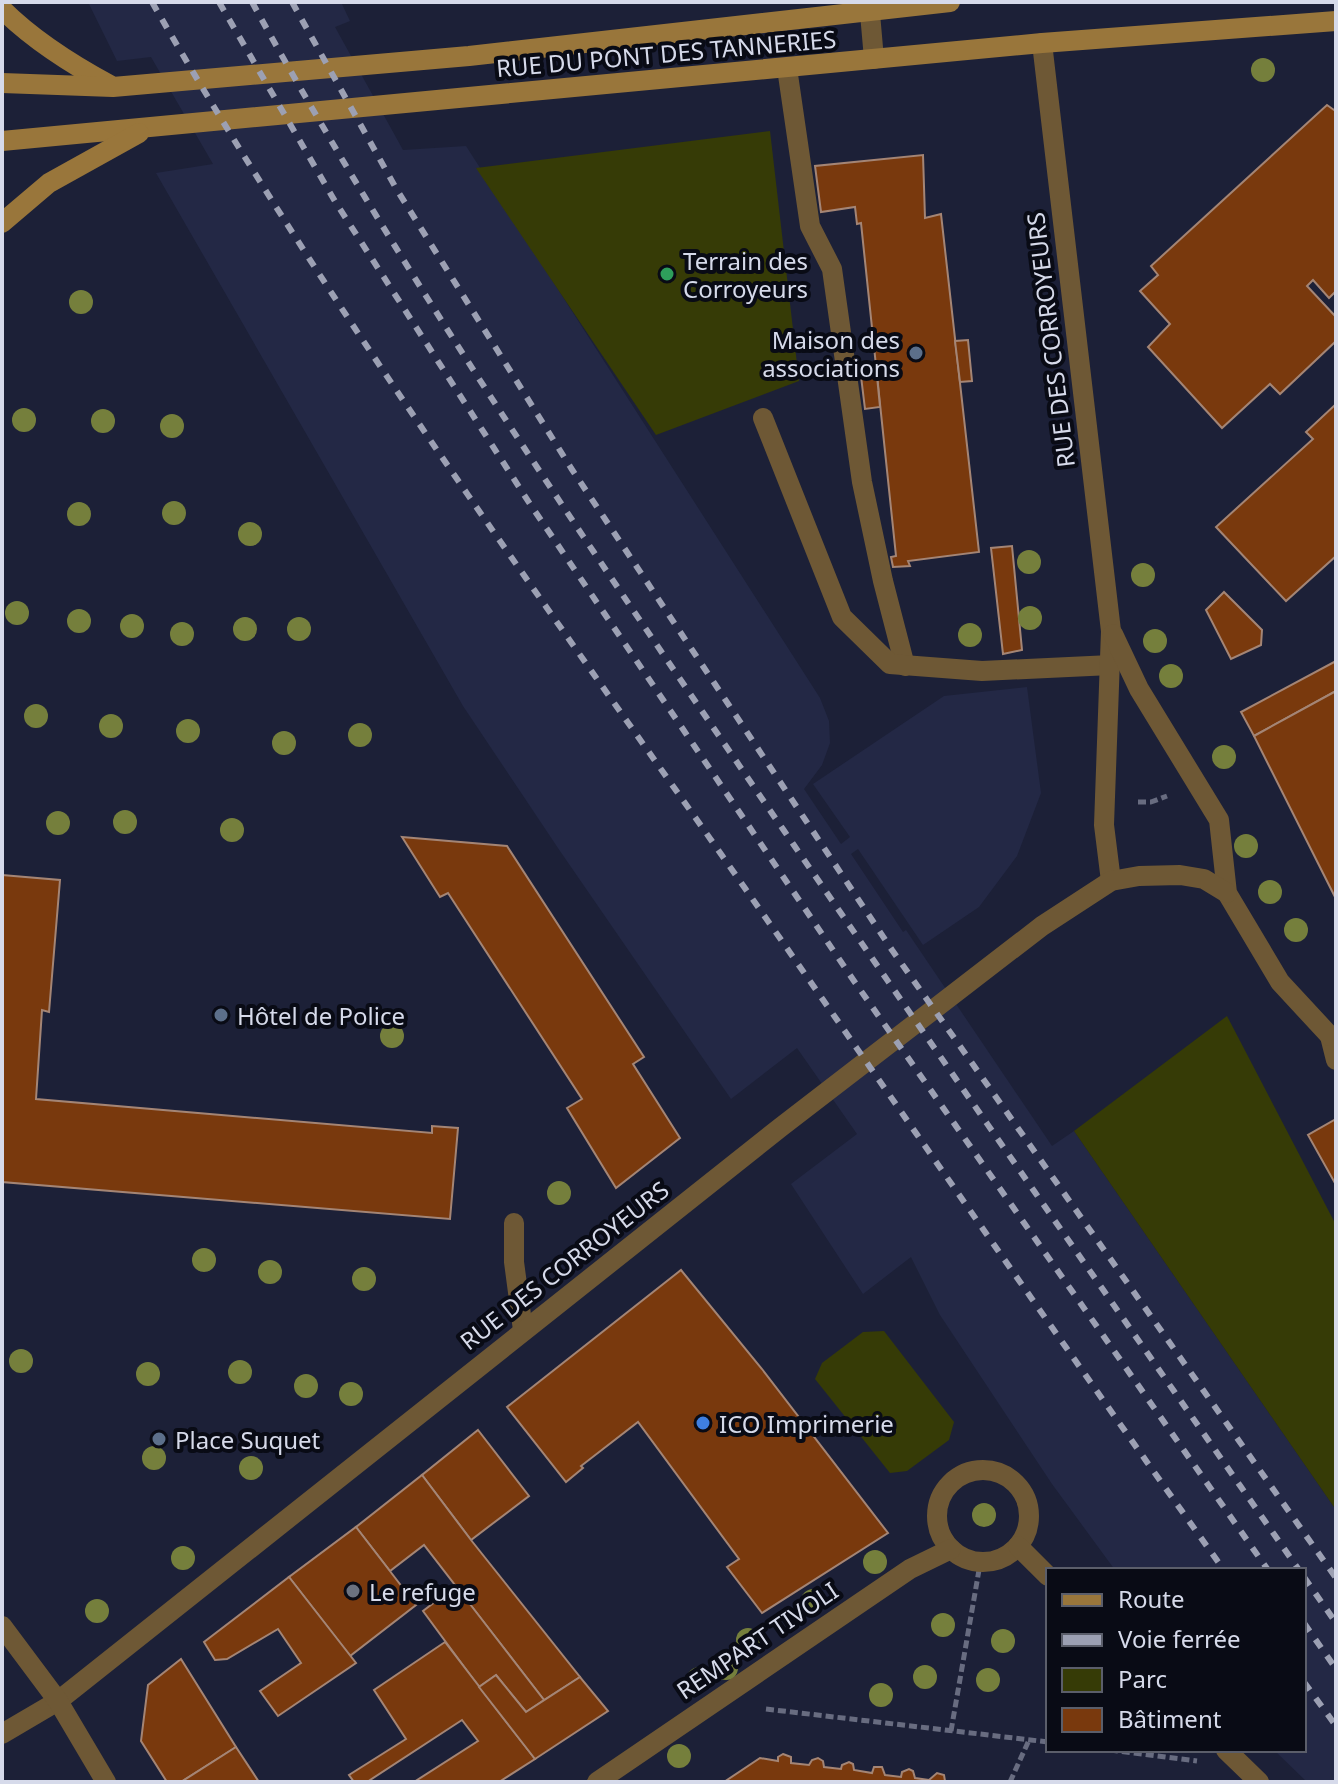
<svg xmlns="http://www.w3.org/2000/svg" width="1338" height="1784" viewBox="0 0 1338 1784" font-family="'Noto Sans',sans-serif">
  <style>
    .built { fill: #232845 }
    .green { fill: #363b06 }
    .building { fill: #79390d; stroke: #a48575; stroke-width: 2 }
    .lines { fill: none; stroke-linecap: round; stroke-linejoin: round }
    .path { stroke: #686c80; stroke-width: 5; stroke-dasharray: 8 4; stroke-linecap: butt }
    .service { stroke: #6e5835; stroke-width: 20 }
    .minor { stroke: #6e5835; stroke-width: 20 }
    .tertiary { stroke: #6e5835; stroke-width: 20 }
    .secondary { stroke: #99763b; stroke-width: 20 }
    .rail { stroke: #9ca0b3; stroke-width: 6; stroke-dasharray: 10 10; stroke-linecap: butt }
    .tree { fill: #757f3c }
    .leisure-dot { fill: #2e9e5b; stroke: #090b15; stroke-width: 3 }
    .service-dot { fill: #5c6f8a; stroke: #090b15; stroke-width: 3 }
    .shop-dot { fill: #3f7fe0; stroke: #090b15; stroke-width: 3 }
    .worship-dot { fill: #6b7280; stroke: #090b15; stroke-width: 3 }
    .labels { text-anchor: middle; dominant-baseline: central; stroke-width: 8; stroke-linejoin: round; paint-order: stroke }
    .street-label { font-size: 24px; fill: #d6daea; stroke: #090b15 }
    .poi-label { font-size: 24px; fill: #d6daea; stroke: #090b15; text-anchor: start }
  </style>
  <rect width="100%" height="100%" fill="#1c2037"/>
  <polygon class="built" points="88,2 341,2 350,21 335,27 403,150 466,146 820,698 829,721 830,743 822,765 804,789 841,844 850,837 813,784 944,696 1027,687 1041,793 1017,856 979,907 923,945 858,849 851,854 903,932 906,930 1052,1146 1074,1131 1336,1510 1336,1782 1307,1782 1274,1750 1304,1750 1304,1570 1115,1570 1052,1484 940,1315 911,1257 863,1294 791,1184 857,1134 797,1048 731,1099 560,851 463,706 156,173 213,164 151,57 117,61"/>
  <g class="green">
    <polygon points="770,131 799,381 656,435 476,168"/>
    <polygon points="1227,1016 1336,1225 1336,1510 1074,1131"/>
    <polygon points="884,1331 954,1422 949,1440 907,1471 890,1473 815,1379 822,1363 863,1332"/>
  </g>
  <g class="building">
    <polygon points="1327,105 1334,110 1336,108 1336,291 1329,298 1313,280 1307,286 1336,317 1336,341 1280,394 1270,384 1222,428 1148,347 1170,324 1140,291 1158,275 1151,266"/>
    <polygon points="923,155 925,218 941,214 979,552 908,561 910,566 893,567 891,557 896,556 861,223 857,224 855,207 821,212 815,166"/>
    <polygon points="968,340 972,381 960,382 955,341"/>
    <polygon points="876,366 880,407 865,409 860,368"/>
    <polygon points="1336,404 1336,556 1286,601 1216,527 1313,439 1306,432"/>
    <polygon points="1012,546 1022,650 1003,654 991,548"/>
    <polygon points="1224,592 1262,630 1261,645 1231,659 1206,610"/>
    <polygon points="1336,661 1336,691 1254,736 1241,712"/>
    <polygon points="1336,691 1336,899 1254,736"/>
    <polygon points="402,837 507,846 644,1057 633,1064 680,1138 616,1188 567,1108 582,1099 448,893 440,897"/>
    <polygon points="2,875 60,880 49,1012 42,1010 36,1099 432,1133 432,1126 458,1128 450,1219 2,1182"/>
    <polygon points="1336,1119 1336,1185 1308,1135"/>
    <polygon points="681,1270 762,1369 888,1533 762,1613 727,1567 739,1559 638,1422 581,1466 583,1468 566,1482 507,1407"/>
    <polygon points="478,1430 529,1496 471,1540 422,1475"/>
    <polygon points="422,1475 471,1540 580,1677 544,1700 424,1545 390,1571 356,1527"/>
    <polygon points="356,1527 416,1605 350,1656 289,1577"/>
    <polygon points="289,1577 356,1663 278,1716 260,1691 301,1663 278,1629 227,1659 215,1660 204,1642"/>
    <polygon points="456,1586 544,1700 526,1712 496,1675 479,1687 423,1611"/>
    <polygon points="445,1642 535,1759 499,1782 414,1782 478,1741 462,1720 367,1782 354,1782 349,1775 406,1739 374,1690"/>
    <polygon points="181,1659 236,1747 181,1782 167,1782 141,1741 148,1685"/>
    <polygon points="496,1675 526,1712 580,1677 608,1711 535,1759 479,1687"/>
    <polygon points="236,1747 259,1782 181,1782"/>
    <polygon points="783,1754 791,1757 791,1763 809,1765 812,1760 818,1758 823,1761 824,1767 841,1769 842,1765 849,1762 853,1764 854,1770 872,1773 874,1767 882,1767 885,1775 901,1777 902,1772 909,1769 913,1771 915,1778 929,1780 937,1773 944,1775 945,1781 948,1782 724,1782 760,1758 778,1761 778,1757"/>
  </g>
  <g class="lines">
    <g class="path">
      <polyline points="1138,802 1151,802 1167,796"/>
      <polyline points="766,1709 1048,1742"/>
      <polyline points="951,1731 979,1570"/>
      <polyline points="1110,1750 1197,1761"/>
      <polyline points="1010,1782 1029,1740"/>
    </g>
    <g class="service">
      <polyline points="787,68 810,226 832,269 862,482 883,581 905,666"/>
      <polyline points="763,418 842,617 890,664 982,671 1111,665"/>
      <polyline points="1330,1036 1336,1060"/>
      <polyline points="514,1223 514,1262 523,1330"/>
    </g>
    <g class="minor">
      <polyline points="869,2 874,59"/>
      <polyline points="1042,43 1111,631 1104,825 1111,881"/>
      <polyline points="1113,634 1139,689 1219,820 1227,893 1280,982 1330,1036 1336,1036"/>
      <circle cx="983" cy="1516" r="46"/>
      <polyline points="1018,1546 1048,1576"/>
      <polyline points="2,1734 58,1701 781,1127 1042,926 1111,881 1139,876 1180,875 1204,879 1227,893"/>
      <polyline points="1226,1750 1259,1782"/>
      <polyline points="597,1782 910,1569 951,1549"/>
    </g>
    <polyline class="tertiary" points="2,1626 58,1701 106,1782"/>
    <g class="secondary">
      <path d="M2 9C33 40 71 64 110 85"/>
      <polyline points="2,83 113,87 469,56 950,2"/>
      <polyline points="2,141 1042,43 1336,21"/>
      <polyline points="2,223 49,183 139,133"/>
    </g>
    <g class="rail">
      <path d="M152 2C315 286 508 553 697 820 873 1070 1046 1322 1224 1570"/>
      <polyline points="219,2 336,203 530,504 854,981 1268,1570"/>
      <path d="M252 2C387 248 545 482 704 714 900 1001 1100 1285 1299 1570"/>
      <polyline points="292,2 397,190 571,468 892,950 1336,1578"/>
      <polyline points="1304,1577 1336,1623"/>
      <polyline points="1304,1623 1336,1669"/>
      <polyline points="1304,1682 1336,1726"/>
    </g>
  </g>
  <g class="tree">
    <circle cx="1263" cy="70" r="12"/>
    <circle cx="81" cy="302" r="12"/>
    <circle cx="24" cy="420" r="12"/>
    <circle cx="103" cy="421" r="12"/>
    <circle cx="172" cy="426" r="12"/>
    <circle cx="174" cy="513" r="12"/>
    <circle cx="79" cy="514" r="12"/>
    <circle cx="250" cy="534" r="12"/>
    <circle cx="1029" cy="562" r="12"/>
    <circle cx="1143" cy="575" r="12"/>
    <circle cx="17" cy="613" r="12"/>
    <circle cx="1030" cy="618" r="12"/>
    <circle cx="79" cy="621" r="12"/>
    <circle cx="132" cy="626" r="12"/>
    <circle cx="245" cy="629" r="12"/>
    <circle cx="299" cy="629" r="12"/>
    <circle cx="182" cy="634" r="12"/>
    <circle cx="970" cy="635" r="12"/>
    <circle cx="1155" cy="641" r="12"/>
    <circle cx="1171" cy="676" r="12"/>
    <circle cx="36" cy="716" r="12"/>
    <circle cx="111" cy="726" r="12"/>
    <circle cx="188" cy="731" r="12"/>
    <circle cx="360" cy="735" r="12"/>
    <circle cx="284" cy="743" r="12"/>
    <circle cx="1224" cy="757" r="12"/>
    <circle cx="125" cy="822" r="12"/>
    <circle cx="58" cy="823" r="12"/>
    <circle cx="232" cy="830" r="12"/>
    <circle cx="1246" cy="846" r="12"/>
    <circle cx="1270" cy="892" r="12"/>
    <circle cx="1296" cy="930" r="12"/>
    <circle cx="392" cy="1036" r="12"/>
    <circle cx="559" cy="1193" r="12"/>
    <circle cx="204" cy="1260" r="12"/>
    <circle cx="270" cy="1272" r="12"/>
    <circle cx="364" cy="1279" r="12"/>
    <circle cx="21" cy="1361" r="12"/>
    <circle cx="240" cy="1372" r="12"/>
    <circle cx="148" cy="1374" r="12"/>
    <circle cx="306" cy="1386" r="12"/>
    <circle cx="351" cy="1394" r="12"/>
    <circle cx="154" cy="1458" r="12"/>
    <circle cx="251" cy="1468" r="12"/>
    <circle cx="984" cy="1515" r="12"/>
    <circle cx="183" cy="1558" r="12"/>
    <circle cx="875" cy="1562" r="12"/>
    <circle cx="813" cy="1601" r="12"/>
    <circle cx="97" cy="1611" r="12"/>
    <circle cx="943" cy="1625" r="12"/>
    <circle cx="748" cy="1640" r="12"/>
    <circle cx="1003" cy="1641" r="12"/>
    <circle cx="726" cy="1668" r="12"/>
    <circle cx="925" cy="1677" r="12"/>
    <circle cx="699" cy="1679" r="12"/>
    <circle cx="988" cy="1680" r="12"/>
    <circle cx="881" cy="1695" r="12"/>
    <circle cx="679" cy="1756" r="12"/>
  </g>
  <circle class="leisure-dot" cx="667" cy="274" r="8"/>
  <g class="service-dot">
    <circle cx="916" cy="353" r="8"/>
    <circle cx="221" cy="1015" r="8"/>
    <circle cx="159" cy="1439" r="8"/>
  </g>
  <circle class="shop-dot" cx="703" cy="1423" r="8"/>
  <circle class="worship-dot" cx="353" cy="1591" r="8"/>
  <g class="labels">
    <g class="street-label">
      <text transform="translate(666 53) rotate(-5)">RUE DU PONT DES TANNERIES</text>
      <text transform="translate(1050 340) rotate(-97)">RUE DES CORROYEURS</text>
      <text transform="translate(564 1265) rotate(-38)">RUE DES CORROYEURS</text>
      <text transform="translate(757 1640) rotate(-34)">REMPART TIVOLI</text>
    </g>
    <g class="poi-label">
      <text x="683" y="260">Terrain des<tspan x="683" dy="28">Corroyeurs</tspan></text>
      <text x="900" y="339" text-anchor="end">Maison des<tspan x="900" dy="28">associations</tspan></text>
      <text x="237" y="1015">Hôtel de Police</text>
      <text x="719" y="1423">ICO Imprimerie</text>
      <text x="175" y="1439">Place Suquet</text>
      <text x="369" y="1591">Le refuge</text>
    </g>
  </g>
  <rect width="1338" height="1784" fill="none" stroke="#d6daea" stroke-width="8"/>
  <rect x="1046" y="1568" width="260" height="184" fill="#090b15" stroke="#5b5e6a" stroke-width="2"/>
  <rect x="1062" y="1594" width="40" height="12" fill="#99763b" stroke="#5b5e6a" stroke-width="2"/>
  <text x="1118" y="1608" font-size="24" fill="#d6daea">Route</text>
  <rect x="1062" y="1634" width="40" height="12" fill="#9ca0b3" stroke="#5b5e6a" stroke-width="2"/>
  <text x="1118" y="1648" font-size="24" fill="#d6daea">Voie ferrée</text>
  <rect x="1062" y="1668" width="40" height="24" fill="#363b06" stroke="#5b5e6a" stroke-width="2"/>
  <text x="1118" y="1688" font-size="24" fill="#d6daea">Parc</text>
  <rect x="1062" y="1708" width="40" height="24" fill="#79390d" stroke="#5b5e6a" stroke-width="2"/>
  <text x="1118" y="1728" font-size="24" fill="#d6daea">Bâtiment</text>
</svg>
